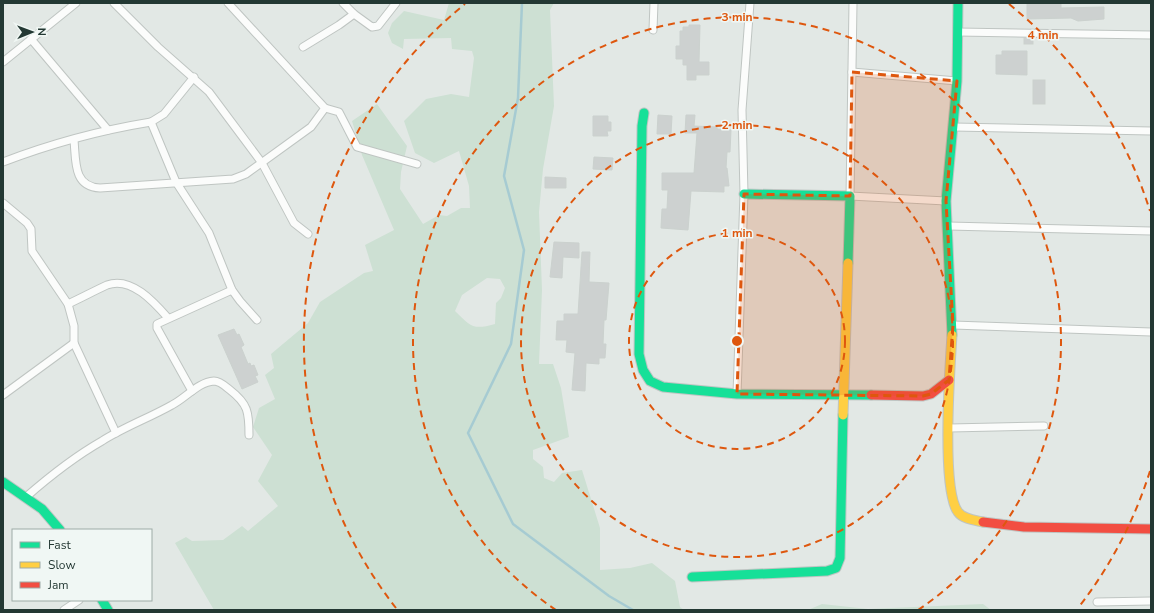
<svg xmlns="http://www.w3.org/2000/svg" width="1154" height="613" viewBox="0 0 1154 613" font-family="'Nunito Sans',sans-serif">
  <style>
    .green { fill: #cde0d3; fill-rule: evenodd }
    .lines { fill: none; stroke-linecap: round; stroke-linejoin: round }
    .stream { stroke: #a6cbd2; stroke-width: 2.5 }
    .building { fill: #cdd1d0; stroke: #cbd1ce }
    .street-casing { stroke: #bfc5c2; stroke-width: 9 }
    .fast-casing { stroke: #bfc5c3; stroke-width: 11 }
    .slow-casing { stroke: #bfc5c3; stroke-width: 11 }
    .jam-casing { stroke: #bfc5c3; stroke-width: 11 }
    .street { stroke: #fbfcfb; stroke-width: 7 }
    .fast { stroke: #16e098; stroke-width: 9 }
    .slow { stroke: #ffcf43; stroke-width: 9 }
    .jam { stroke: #f24e42; stroke-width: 9 }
    .marked { fill: #de570e; fill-opacity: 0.2; stroke: #de570e; stroke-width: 3; stroke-dasharray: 8 5; stroke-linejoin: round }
    .ring { fill: none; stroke: #de570e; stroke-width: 2; stroke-dasharray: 7 5 }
    .centre { fill: #de570e; stroke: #f0f7f4; stroke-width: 2 }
    .ring-label { font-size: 12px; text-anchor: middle; font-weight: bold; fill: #de570e; stroke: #f0f7f4; stroke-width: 3; stroke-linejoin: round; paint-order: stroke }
  </style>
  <rect width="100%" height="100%" fill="#e2e8e5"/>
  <g class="green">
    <path d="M449 3H554L550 10 554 106 543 169 539 212 542 290 539 364H553L561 388 569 437 533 450V459L543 467 544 478 554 482 562 473 582 470 600 528V570L630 568 652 563 675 581 680 607 684 610H214L175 543 186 537 192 541 223 540 242 526 248 531 278 506 258 481 272 455 253 427 259 408 275 399 265 375 274 368 271 354 308 323 320 302 364 273 373 271 365 245 394 230 362 155 352 121 377 104 407 146 401 172 400 189 423 224 439 215 447 216 461 208H470L469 186 459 151 434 163 415 153 404 121 426 99 451 94 469 97 474 58 472 51 452 49 451 38 404 39 403 49 392 43 388 33 392 23 404 11 444 20ZM487 278 500 279 505 288 501 298 496 303 495 324C473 330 471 327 455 311L462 295Z"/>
    <polygon points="822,604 868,609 983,604 991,610 808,610"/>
  </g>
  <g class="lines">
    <polyline class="stream" points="522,3 518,98 504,176 524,250 511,344 468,433 513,524 609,596 633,610"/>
  </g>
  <g class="building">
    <polygon points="1061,3 1061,8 1104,7 1104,19 1078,21 1071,18 1027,19 1027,4"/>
    <polygon points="689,25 700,25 699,62 709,62 709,75 696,75 696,80 687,80 687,65 683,65 683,59 676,59 676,46 680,46 680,31 683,31 683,27 689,27"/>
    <rect x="1024" y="38" width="9" height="6"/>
    <polygon points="1002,51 1027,51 1027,75 996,74 996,55 1002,55"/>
    <rect x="1033" y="80" width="12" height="24"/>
    <polygon points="658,115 672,116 671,134 657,134"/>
    <polygon points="686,115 695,115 694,126 717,127 717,129 731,130 730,152 727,152 726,168 727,168 729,186 724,186 724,192 691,191 688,230 661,228 662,209 667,209 668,190 662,190 662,173 694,173 697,133 685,133"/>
    <polygon points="593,116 608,116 608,122 611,122 611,131 607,131 608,136 593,136"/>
    <polygon points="594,157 613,158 612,170 593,169"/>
    <polygon points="545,177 566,178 566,188 545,188"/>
    <polygon points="554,242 579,243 579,258 563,257 562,278 550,277"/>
    <polygon points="582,252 590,252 589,282 609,283 606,320 604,320 603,344 606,344 605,358 599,358 599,364 586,363 585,391 572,390 575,353 566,352 567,340 556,340 557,321 564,321 564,314 578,314"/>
    <polygon points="234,329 237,335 239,334 244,345 241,347 248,364 250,363 251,366 254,365 258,375 255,376 258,382 242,389 218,335"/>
  </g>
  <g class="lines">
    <defs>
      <g id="street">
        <polyline points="114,3 158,47 209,92 262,163 294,223 308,234"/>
        <polyline points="343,3 354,14 372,27 378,26 396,3"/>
        <polyline points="853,3 850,196 946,201"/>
        <polyline points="653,30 654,3"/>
        <polyline points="958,32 1151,35"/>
        <polyline points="31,39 108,130"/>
        <polyline points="303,47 339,25 354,14"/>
        <polyline points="3,62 76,3"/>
        <polyline points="852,72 957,81"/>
        <polyline points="325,108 339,112 357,147 417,164"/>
        <polyline points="151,122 164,114 194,77"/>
        <polyline points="954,127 1151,131"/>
        <path d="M74 140C76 161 73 187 100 188L233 179 246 174 311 127 325 108 228 3"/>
        <path d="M3 162C50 144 102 130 151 122L176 182 209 233 232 290 240 301 257 320"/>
        <polyline points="3,203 27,223 31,229 32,251 68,304 74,326 74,343 116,433"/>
        <polyline points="949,226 1151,231"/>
        <path d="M68 304C81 298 94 291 107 285 131 276 154 302 168 318"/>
        <polyline points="953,325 1151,332"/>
        <polyline points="192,391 157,328 157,324 232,290"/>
        <polyline points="737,394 744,194 742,110 750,3"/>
        <polyline points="3,395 74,343"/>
        <polyline points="950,428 1044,426"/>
        <path d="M26 497C50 476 74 457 102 441 124 427 149 418 172 405 186 398 198 382 214 381 220 381 225 386 230 390 248 404 249 412 249 435"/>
        <polyline points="1097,602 1151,601"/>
        <polyline points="64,610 79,600"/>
      </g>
      <g id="fast">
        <polyline points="644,113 642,126 639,354 643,370 650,381 663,387 737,394 871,395"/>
        <polyline points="744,194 850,196 848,263"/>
        <polyline points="952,335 946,201 957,81 958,3"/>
        <polyline points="3,482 42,509 60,530"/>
        <polyline points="692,577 827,571 836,568 840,558 843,415"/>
        <polyline points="102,600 108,610"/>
      </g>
      <g id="slow">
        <path d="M952 335C950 366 941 490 958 512 963 519 974 520 983 522"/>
        <polyline points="843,415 848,263"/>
      </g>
      <g id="jam">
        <polyline points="871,395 923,396 931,394 949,380"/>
        <polyline points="983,522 1024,527 1151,529"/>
      </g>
    </defs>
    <use href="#street" class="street-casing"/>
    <use href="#fast" class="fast-casing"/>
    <use href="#slow" class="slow-casing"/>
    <use href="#jam" class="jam-casing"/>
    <use href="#street" class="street"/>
    <use href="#fast" class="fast"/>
    <use href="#slow" class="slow"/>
    <use href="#jam" class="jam"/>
  </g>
  <path class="marked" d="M852 72 957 81 946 201 953 325 949 380 931 394 923 396 737 394 744 194 850 196Z"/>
  <g class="ring">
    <circle cx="737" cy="341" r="108"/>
    <circle cx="737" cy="341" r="216"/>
    <path d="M556 610A324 324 0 1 1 918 610"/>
    <path d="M1150 471A433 433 0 0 1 1078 608M396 608A433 433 0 0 1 465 4M1009 4A433 433 0 0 1 1150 211"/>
  </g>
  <circle cx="737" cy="341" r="6" class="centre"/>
  <g class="ring-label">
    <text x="737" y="21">3 min</text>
    <text x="1043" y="39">4 min</text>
    <text x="737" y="129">2 min</text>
    <text x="737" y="237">1 min</text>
  </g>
  <rect width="1154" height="613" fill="none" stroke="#233833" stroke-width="8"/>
  <rect x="12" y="529" width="140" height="72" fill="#f0f7f4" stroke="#9eaba7"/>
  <rect x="20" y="542" width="20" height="6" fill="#16e098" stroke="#9eaba7"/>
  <text x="48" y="549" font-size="12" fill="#233833">Fast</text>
  <rect x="20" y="562" width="20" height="6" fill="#ffcf43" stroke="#9eaba7"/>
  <text x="48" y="569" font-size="12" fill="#233833">Slow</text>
  <rect x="20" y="582" width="20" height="6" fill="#f24e42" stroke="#9eaba7"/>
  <text x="48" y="589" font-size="12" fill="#233833">Jam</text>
  <g transform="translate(32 32) rotate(89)" stroke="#f0f7f4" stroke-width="3" paint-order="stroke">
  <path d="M0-3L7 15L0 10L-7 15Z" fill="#233833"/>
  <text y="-6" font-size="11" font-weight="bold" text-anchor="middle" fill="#233833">N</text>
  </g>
</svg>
